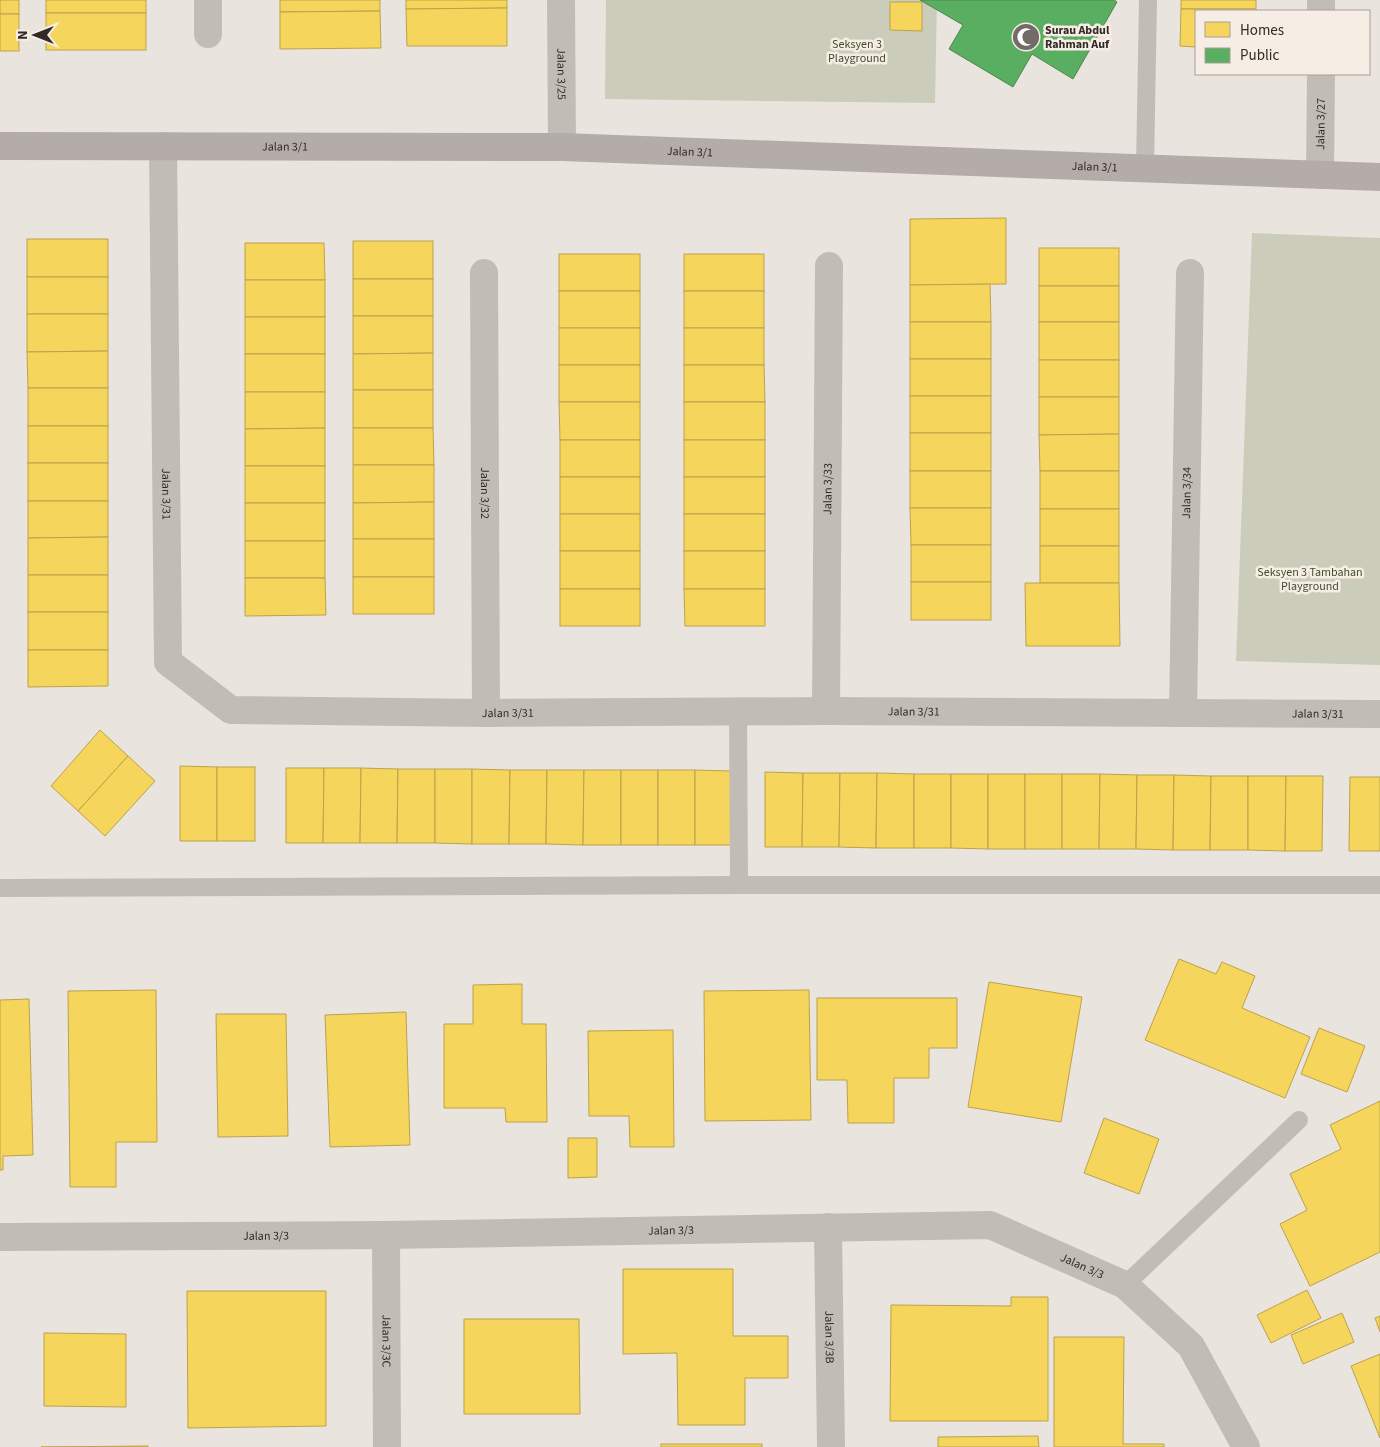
<svg xmlns="http://www.w3.org/2000/svg" width="1380" height="1447" viewBox="0 0 1380 1447" font-family="'Source Sans 3',sans-serif">
  <style>
    .green { fill: #cbcdba }
    .homes { fill: #f6d55c; stroke: #bba24c }
    .public { fill: #5aae61; stroke: #4e8650 }
    .lines { fill: none; stroke-linecap: round; stroke-linejoin: round }
    .lane { stroke: #c2bcb7; stroke-width: 18 }
    .street { stroke: #c2bcb7; stroke-width: 28 }
    .secondary { stroke: #b3aca8; stroke-width: 28 }
    .labels { text-anchor: middle; dominant-baseline: central; stroke-width: 5; stroke-linejoin: round; paint-order: stroke }
    .poi-label { font-size: 12px; font-weight: bold; fill: #312a27; stroke: #f6eee5; text-anchor: start }
    .park-label { font-size: 12px; fill: #424d2e; stroke: #f6eee5 }
    .street-label { font-size: 12px; fill: #312a27; stroke: #f6eee5 }
  </style>
  <rect width="100%" height="100%" fill="#eae4de"/>
  <g class="green">
    <polygon points="606,0 937,0 935,103 605,99"/>
    <polygon points="1252,233 1380,238 1380,665 1236,661"/>
  </g>
  <g class="homes">
    <rect x="0" y="0" width="19" height="14"/>
    <rect x="46" y="0" width="100" height="13"/>
    <polygon points="280,0 380,0 380,11 280,12"/>
    <polygon points="406,0 507,0 507,8 406,9"/>
    <rect x="1181" y="0" width="75" height="9"/>
    <polygon points="890,2 922,2 922,31 890,30"/>
    <polygon points="507,8 507,46 407,46 406,9"/>
    <polygon points="1181,9 1256,9 1256,11 1196,11 1196,47 1180,46"/>
    <polygon points="380,11 381,48 280,49 280,12"/>
    <rect x="46" y="13" width="100" height="37"/>
    <rect x="0" y="14" width="19" height="37"/>
    <polygon points="1006,218 1006,284 910,285 910,219"/>
    <rect x="27" y="239" width="81" height="38"/>
    <rect x="353" y="241" width="80" height="38"/>
    <polygon points="245,243 324,243 325,280 245,280"/>
    <rect x="1039" y="248" width="80" height="38"/>
    <rect x="559" y="254" width="81" height="37"/>
    <rect x="684" y="254" width="80" height="37"/>
    <rect x="27" y="277" width="81" height="37"/>
    <rect x="353" y="279" width="80" height="37"/>
    <rect x="245" y="280" width="80" height="37"/>
    <polygon points="990,284 991,322 910,322 910,285"/>
    <rect x="1039" y="286" width="80" height="36"/>
    <rect x="559" y="291" width="81" height="37"/>
    <rect x="684" y="291" width="80" height="37"/>
    <polygon points="27,314 108,314 108,351 27,352"/>
    <polygon points="353,316 433,316 433,353 353,354"/>
    <rect x="245" y="317" width="80" height="37"/>
    <rect x="910" y="322" width="81" height="37"/>
    <rect x="1039" y="322" width="80" height="38"/>
    <rect x="559" y="328" width="81" height="37"/>
    <rect x="684" y="328" width="80" height="37"/>
    <polygon points="108,351 108,388 28,388 27,352"/>
    <polygon points="433,353 433,390 353,390 353,354"/>
    <rect x="245" y="354" width="80" height="38"/>
    <rect x="910" y="359" width="81" height="37"/>
    <rect x="1039" y="360" width="80" height="37"/>
    <rect x="559" y="365" width="81" height="37"/>
    <polygon points="684,365 764,365 765,402 684,402"/>
    <rect x="28" y="388" width="80" height="38"/>
    <rect x="353" y="390" width="80" height="38"/>
    <polygon points="245,392 325,392 325,428 245,429"/>
    <rect x="910" y="396" width="81" height="37"/>
    <polygon points="1039,397 1119,397 1119,434 1039,435"/>
    <polygon points="559,402 640,402 640,440 560,440"/>
    <rect x="684" y="402" width="81" height="38"/>
    <rect x="28" y="426" width="80" height="37"/>
    <polygon points="325,428 325,466 245,466 245,429"/>
    <polygon points="353,428 433,428 434,465 353,465"/>
    <rect x="910" y="433" width="81" height="38"/>
    <polygon points="1119,434 1119,471 1040,471 1039,435"/>
    <rect x="560" y="440" width="80" height="37"/>
    <rect x="684" y="440" width="81" height="37"/>
    <rect x="28" y="463" width="80" height="38"/>
    <polygon points="353,465 434,465 434,502 353,503"/>
    <rect x="245" y="466" width="80" height="37"/>
    <rect x="910" y="471" width="81" height="37"/>
    <rect x="1040" y="471" width="79" height="38"/>
    <rect x="560" y="477" width="80" height="37"/>
    <rect x="684" y="477" width="81" height="37"/>
    <polygon points="28,501 108,501 108,537 28,538"/>
    <polygon points="434,502 434,539 353,539 353,503"/>
    <rect x="245" y="503" width="80" height="38"/>
    <polygon points="910,508 991,508 991,545 911,545"/>
    <rect x="1040" y="509" width="79" height="37"/>
    <rect x="560" y="514" width="80" height="37"/>
    <rect x="684" y="514" width="81" height="37"/>
    <polygon points="108,537 108,575 28,575 28,538"/>
    <rect x="353" y="539" width="81" height="38"/>
    <rect x="245" y="541" width="80" height="37"/>
    <rect x="911" y="545" width="80" height="37"/>
    <rect x="1040" y="546" width="79" height="37"/>
    <rect x="560" y="551" width="80" height="38"/>
    <rect x="684" y="551" width="81" height="38"/>
    <rect x="28" y="575" width="80" height="37"/>
    <rect x="353" y="577" width="81" height="37"/>
    <polygon points="245,578 325,578 326,615 245,616"/>
    <rect x="911" y="582" width="80" height="38"/>
    <polygon points="1025,583 1119,583 1120,646 1026,646"/>
    <rect x="560" y="589" width="80" height="37"/>
    <polygon points="684,589 765,589 765,626 685,626"/>
    <rect x="28" y="612" width="80" height="38"/>
    <polygon points="28,650 108,650 108,686 28,687"/>
    <polygon points="100,730 128,756 78,811 51,786"/>
    <polygon points="128,756 155,781 105,836 78,811"/>
    <polygon points="180,766 217,767 217,841 180,841"/>
    <rect x="217" y="767" width="38" height="74"/>
    <polygon points="286,768 324,768 323,843 286,843"/>
    <polygon points="324,768 361,768 360,843 323,843"/>
    <polygon points="361,768 398,769 397,843 360,843"/>
    <polygon points="398,769 435,769 435,843 397,843"/>
    <polygon points="435,769 472,769 472,844 435,843"/>
    <polygon points="472,769 510,770 509,844 472,844"/>
    <polygon points="510,770 547,770 546,844 509,844"/>
    <polygon points="547,770 584,770 583,845 546,844"/>
    <polygon points="584,770 621,770 621,845 583,845"/>
    <rect x="621" y="770" width="37" height="75"/>
    <rect x="658" y="770" width="37" height="75"/>
    <polygon points="695,770 732,771 732,845 695,845"/>
    <polygon points="765,772 803,773 802,847 765,847"/>
    <polygon points="803,773 840,773 839,847 802,847"/>
    <polygon points="840,773 877,773 876,848 839,847"/>
    <polygon points="877,773 914,774 914,848 876,848"/>
    <rect x="914" y="774" width="37" height="74"/>
    <polygon points="951,774 988,774 988,849 951,848"/>
    <rect x="988" y="774" width="37" height="75"/>
    <rect x="1025" y="774" width="37" height="75"/>
    <polygon points="1062,774 1100,774 1099,849 1062,849"/>
    <polygon points="1100,774 1137,775 1136,849 1099,849"/>
    <polygon points="1137,775 1174,775 1173,850 1136,849"/>
    <polygon points="1174,775 1211,776 1210,850 1173,850"/>
    <polygon points="1211,776 1248,776 1248,850 1210,850"/>
    <polygon points="1248,776 1286,776 1285,851 1248,850"/>
    <polygon points="1286,776 1323,776 1322,851 1285,851"/>
    <polygon points="1350,777 1380,777 1380,851 1349,851"/>
    <polygon points="1179,959 1216,974 1222,962 1255,976 1242,1008 1310,1037 1285,1098 1145,1040"/>
    <polygon points="989,982 1082,997 1061,1122 968,1107"/>
    <polygon points="522,984 522,1024 546,1024 547,1122 506,1122 505,1108 444,1108 444,1024 473,1024 473,985"/>
    <polygon points="156,990 157,1142 116,1142 116,1187 70,1187 68,991"/>
    <polygon points="809,990 811,1120 705,1121 704,991"/>
    <polygon points="817,998 957,998 957,1048 929,1048 929,1078 894,1078 894,1123 848,1123 847,1080 817,1080"/>
    <polygon points="29,999 33,1155 3,1156 3,1170 0,1170 0,1000"/>
    <polygon points="406,1012 410,1145 330,1147 325,1015"/>
    <polygon points="216,1014 286,1014 288,1136 218,1137"/>
    <polygon points="1319,1028 1365,1046 1347,1092 1301,1074"/>
    <polygon points="673,1030 674,1147 630,1147 629,1116 589,1116 588,1031"/>
    <polygon points="1380,1101 1380,1252 1310,1286 1280,1224 1307,1210 1290,1174 1341,1149 1330,1125"/>
    <polygon points="1104,1118 1159,1139 1139,1194 1084,1173"/>
    <polygon points="568,1138 597,1138 597,1177 568,1178"/>
    <polygon points="623,1269 733,1269 733,1336 788,1336 788,1378 745,1378 745,1425 678,1425 677,1353 623,1354"/>
    <polygon points="1307,1290 1321,1318 1271,1343 1257,1315"/>
    <polygon points="187,1291 326,1291 326,1426 188,1428"/>
    <polygon points="1011,1297 1048,1297 1048,1421 890,1421 891,1305 1011,1306"/>
    <polygon points="1342,1313 1354,1342 1303,1364 1291,1335"/>
    <polygon points="1380,1316 1380,1332 1375,1318"/>
    <polygon points="464,1319 579,1319 580,1414 464,1414"/>
    <polygon points="44,1333 126,1334 126,1407 44,1406"/>
    <polygon points="1054,1337 1124,1337 1123,1444 1164,1444 1164,1447 1054,1447"/>
    <polygon points="1380,1354 1380,1438 1351,1366"/>
    <polygon points="1038,1436 1039,1447 938,1447 938,1437"/>
    <rect x="661" y="1444" width="101" height="3"/>
    <polygon points="148,1446 148,1447 41,1447"/>
  </g>
  <polygon class="public" points="920,0 1114,0 1117,2 1073,79 1032,54 1013,87 949,49 963,25"/>
  <g class="lines">
    <g class="lane">
      <polyline points="1145,168 1148,0"/>
      <polyline points="738,712 739,885"/>
      <polyline points="0,888 739,885 1380,885"/>
      <polyline points="1125,1285 1299,1120"/>
    </g>
    <g class="street">
      <path id="s1" d="M561 0 562 147"/>
      <polyline points="1321,11 1321,0"/>
      <polyline points="208,34 208,0"/>
      <path id="s2" d="M163 146 168 662 231 710 486 713 826 711 1380 714"/>
      <path id="s3" d="M1320 175 1321 74"/>
      <path id="s4" d="M484 273 486 713"/>
      <path id="s5" d="M826 711 829 266"/>
      <path id="s6" d="M1183 713 1190 273"/>
      <path id="s7" d="M828 1227 831 1447"/>
      <path id="s8" d="M386 1235 387 1447"/>
      <path id="s9" d="M0 1237 386 1235 990 1225 1125 1285 1191 1346 1246 1447"/>
    </g>
    <path class="secondary" id="s10" d="M0 146 562 147 1380 177"/>
  </g>
  <defs>
    <symbol id="mosque-disc" viewBox="-11 -11 22 22"><circle r="9.5" fill="#726b67" stroke="#f6eee5"/><path d="M3.5-4.9A6 6 0 1 0 3.5 4.9A5 5 0 1 1 3.5-4.9Z" fill="#fff"/></symbol>
  </defs>
  <g fill-rule="evenodd">
    <use href="#mosque-disc" x="1010" y="21" width="32" height="32"/>
  </g>
  <g class="labels">
    <g class="poi-label">
      <text x="1045" y="30">Surau Abdul<tspan x="1045" dy="14">Rahman Auf</tspan></text>
    </g>
    <g class="park-label">
      <text x="857" y="44">Seksyen 3<tspan x="857" dy="14">Playground</tspan></text>
      <text x="1310" y="572">Seksyen 3 Tambahan<tspan x="1310" dy="14">Playground</tspan></text>
    </g>
    <g class="street-label">
      <text stroke="none"><textPath href="#s1" startOffset="74">Jalan 3/25</textPath></text>
      <text stroke="none"><textPath href="#s3" startOffset="51">Jalan 3/27</textPath></text>
      <text stroke="none"><textPath href="#s10" startOffset="285">Jalan 3/1</textPath></text>
      <text stroke="none"><textPath href="#s10" startOffset="690">Jalan 3/1</textPath></text>
      <text stroke="none"><textPath href="#s10" startOffset="1095">Jalan 3/1</textPath></text>
      <text stroke="none"><textPath href="#s5" startOffset="222">Jalan 3/33</textPath></text>
      <text stroke="none"><textPath href="#s2" startOffset="348">Jalan 3/31</textPath></text>
      <text stroke="none"><textPath href="#s4" startOffset="220">Jalan 3/32</textPath></text>
      <text stroke="none"><textPath href="#s6" startOffset="220">Jalan 3/34</textPath></text>
      <text stroke="none"><textPath href="#s2" startOffset="1278">Jalan 3/31</textPath></text>
      <text stroke="none"><textPath href="#s2" startOffset="872">Jalan 3/31</textPath></text>
      <text stroke="none"><textPath href="#s2" startOffset="1682">Jalan 3/31</textPath></text>
      <text stroke="none"><textPath href="#s9" startOffset="671">Jalan 3/3</textPath></text>
      <text stroke="none"><textPath href="#s9" startOffset="266">Jalan 3/3</textPath></text>
      <text stroke="none"><textPath href="#s9" startOffset="1091">Jalan 3/3</textPath></text>
      <text stroke="none"><textPath href="#s7" startOffset="110">Jalan 3/3B</textPath></text>
      <text stroke="none"><textPath href="#s8" startOffset="106">Jalan 3/3C</textPath></text>
    </g>
  </g>
  <rect x="1195" y="10" width="175" height="65" fill="#f6eee5" stroke="#a7a099"/>
  <rect x="1205" y="22" width="25" height="15" fill="#f6d55c" stroke="#a7a099"/>
  <text x="1240" y="35" font-size="15" fill="#312a27">Homes</text>
  <rect x="1205" y="48" width="25" height="15" fill="#5aae61" stroke="#a7a099"/>
  <text x="1240" y="60" font-size="15" fill="#312a27">Public</text>
  <g transform="translate(35 35) rotate(270)" stroke="#f6eee5" stroke-width="4" paint-order="stroke">
  <path d="M0-4L9 19L0 12L-9 19Z" fill="#312a27"/>
  <text y="-8" font-size="14" font-weight="bold" text-anchor="middle" fill="#312a27">N</text>
  </g>
</svg>
